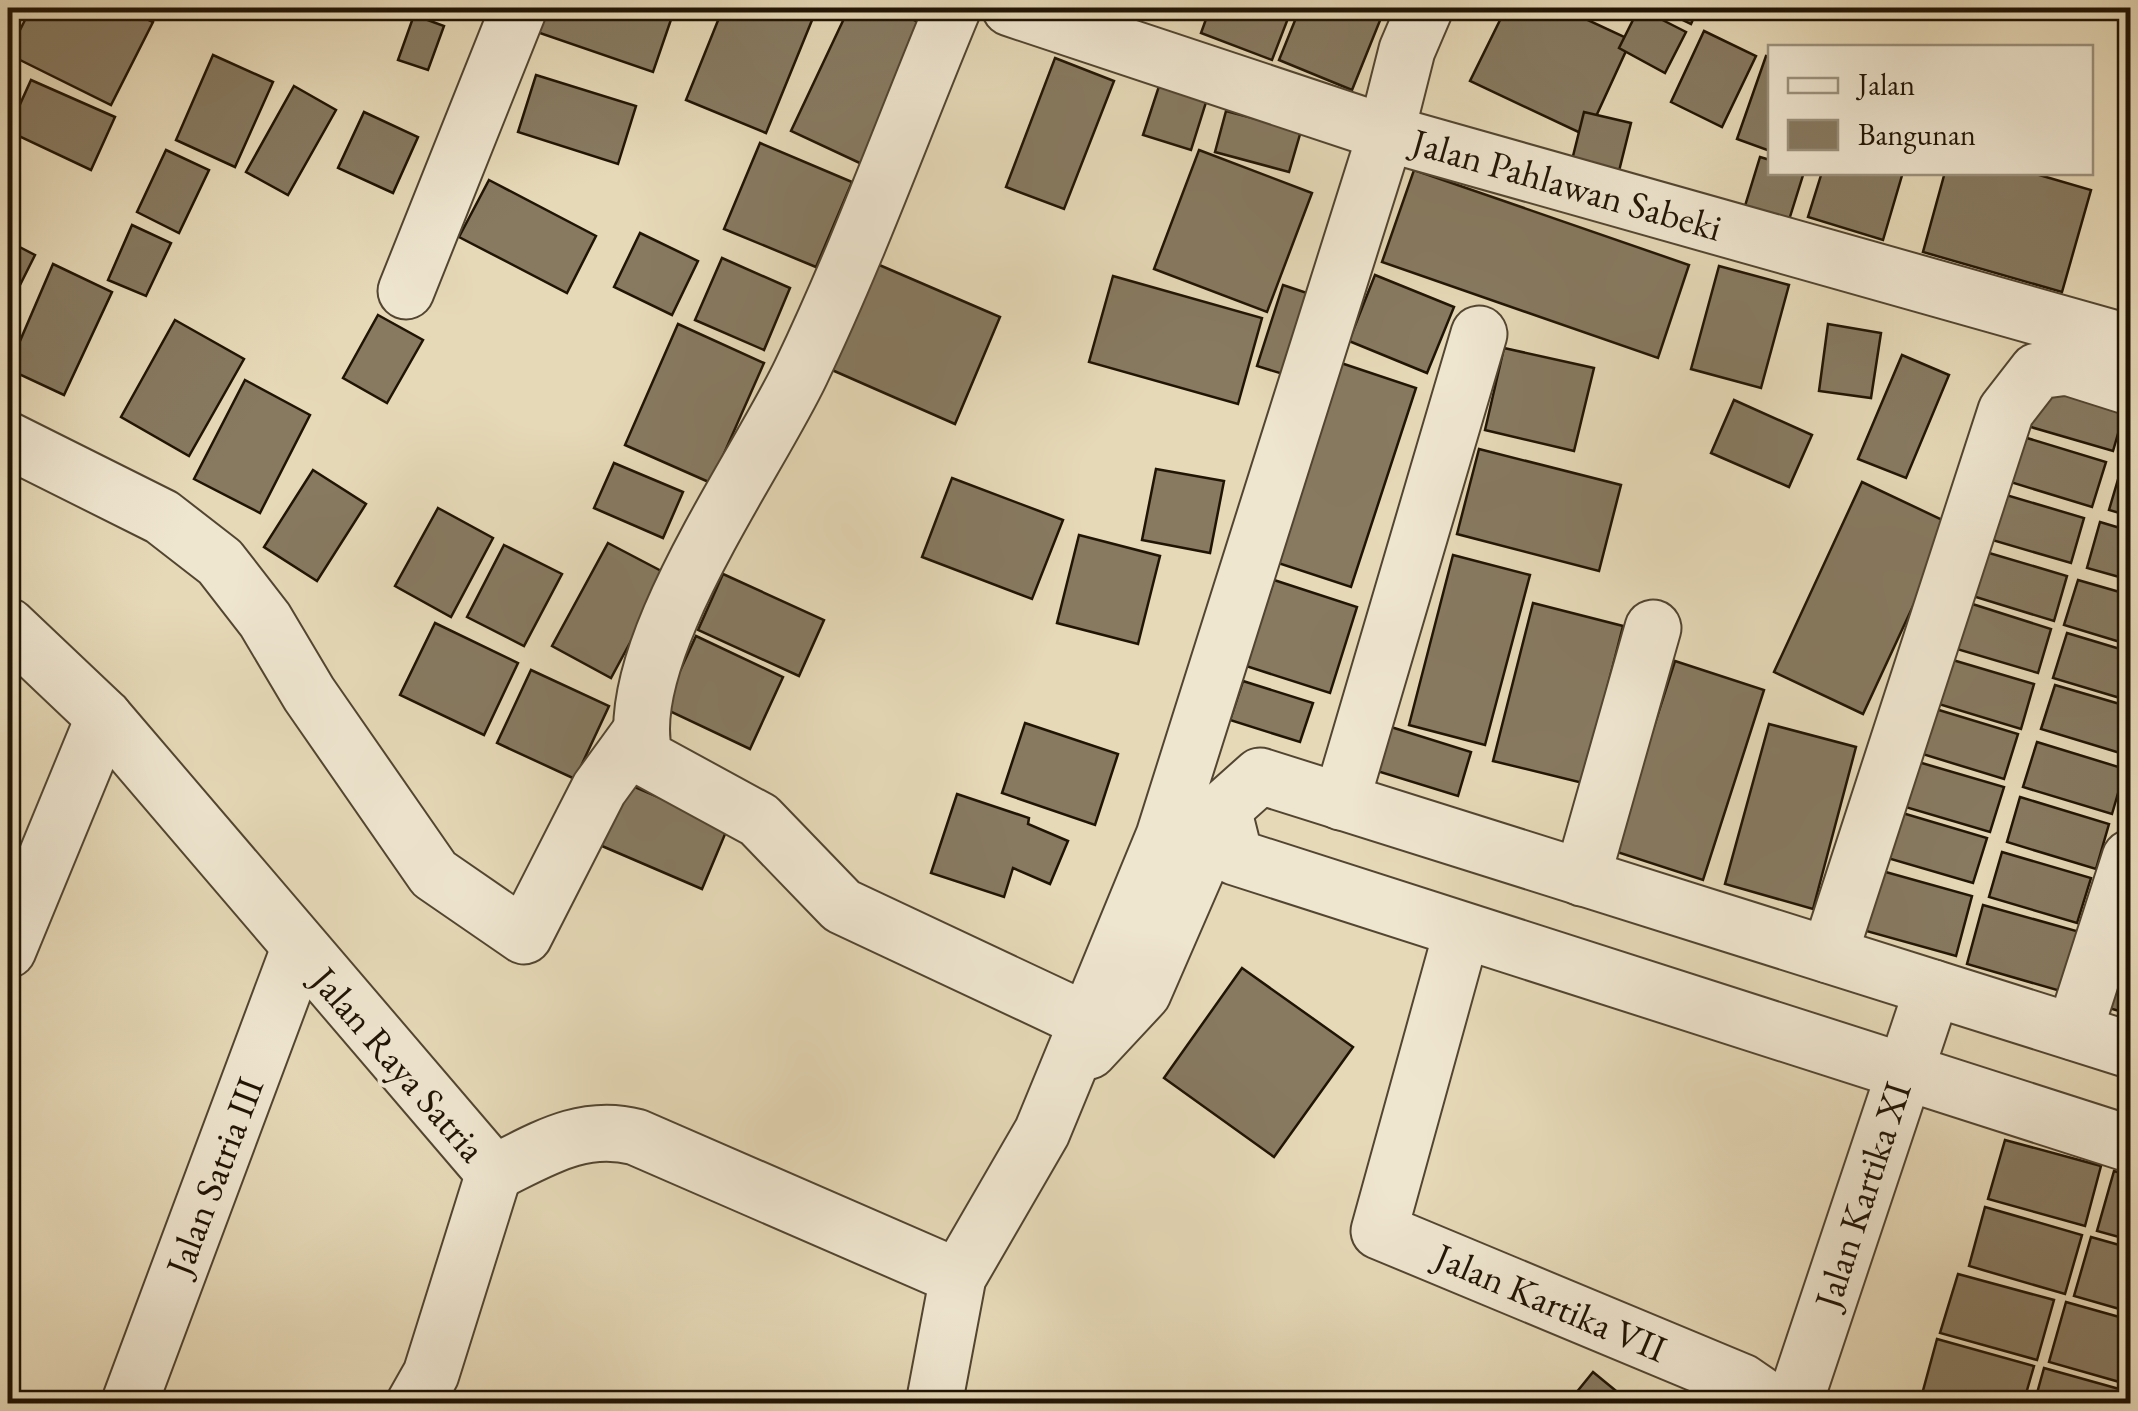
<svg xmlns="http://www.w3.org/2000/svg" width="2138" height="1411" viewBox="0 0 2138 1411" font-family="'EB Garamond',serif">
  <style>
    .building { fill: #877a61; stroke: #201404; stroke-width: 2.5 }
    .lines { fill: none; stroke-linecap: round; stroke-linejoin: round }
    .street-casing { stroke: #524531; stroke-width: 59 }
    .street { stroke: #efe6d0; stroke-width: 55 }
    .labels { text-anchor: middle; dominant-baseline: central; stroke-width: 9; stroke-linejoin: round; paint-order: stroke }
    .street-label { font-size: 38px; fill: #201404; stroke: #efe6d0 }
  </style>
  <rect width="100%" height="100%" fill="#e6d9b7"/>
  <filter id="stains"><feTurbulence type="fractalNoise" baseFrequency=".002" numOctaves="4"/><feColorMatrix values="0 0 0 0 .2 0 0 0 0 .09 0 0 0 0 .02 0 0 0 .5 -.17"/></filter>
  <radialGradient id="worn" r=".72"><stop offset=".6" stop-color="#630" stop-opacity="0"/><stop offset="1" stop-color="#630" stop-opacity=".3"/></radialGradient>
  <g class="building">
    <polygon points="31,8 124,8 153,22 111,105 8,54"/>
    <polygon points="542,8 675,8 653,72 534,31"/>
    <polygon points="723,8 817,8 766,133 686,100"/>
    <polygon points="849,8 889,8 929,27 864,165 791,131"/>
    <polygon points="1210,8 1292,8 1272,60 1201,33"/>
    <polygon points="1300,8 1385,8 1352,90 1279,60"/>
    <polygon points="1506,8 1562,8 1631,40 1587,136 1470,81"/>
    <polygon points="1639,8 1686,32 1665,73 1619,48"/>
    <polygon points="1658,8 1698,8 1691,24"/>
    <polygon points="414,15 444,26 428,70 398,60"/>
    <polygon points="1704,31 1756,56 1722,127 1671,102"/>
    <polygon points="213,55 273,82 235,167 176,140"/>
    <polygon points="1766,56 1770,57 1770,151 1737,139"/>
    <polygon points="1055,58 1114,81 1064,209 1006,187"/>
    <polygon points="536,75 636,106 618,164 518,132"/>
    <polygon points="31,80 115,117 91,170 8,131"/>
    <polygon points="1160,83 1207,99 1191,150 1143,135"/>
    <polygon points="294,86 336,110 288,195 246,172"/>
    <polygon points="1226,111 1301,131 1289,172 1215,152"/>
    <polygon points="364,112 418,137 393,193 338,168"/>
    <polygon points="1584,112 1631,123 1617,179 1570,168"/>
    <polygon points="760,143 852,182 816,267 724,229"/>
    <polygon points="166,150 209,170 179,233 137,212"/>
    <polygon points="1199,150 1312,193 1267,312 1154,269"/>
    <polygon points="1760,157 1770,160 1770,172 1804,172 1789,220 1745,206"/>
    <polygon points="1414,170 1689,265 1658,358 1382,262"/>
    <polygon points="1822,172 1903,172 1883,240 1808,217"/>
    <polygon points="1945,172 2029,172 2091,190 2062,292 1923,252"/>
    <polygon points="489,180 596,236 567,293 459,237"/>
    <polygon points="132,225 171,243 146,296 108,280"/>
    <polygon points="640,233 698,261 672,315 614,287"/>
    <polygon points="8,241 35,255 8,309"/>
    <polygon points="722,258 790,288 764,350 695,320"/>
    <polygon points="53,264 112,292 64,395 8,369"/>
    <polygon points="877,264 1000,317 955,424 832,370"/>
    <polygon points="1719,266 1789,285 1761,388 1691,369"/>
    <polygon points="1375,275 1454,307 1427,373 1349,341"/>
    <polygon points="1113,276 1262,318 1238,404 1089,362"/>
    <polygon points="1283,285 1319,297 1293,377 1257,366"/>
    <polygon points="378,315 423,340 387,403 343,378"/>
    <polygon points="175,320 244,359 189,456 121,417"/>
    <polygon points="678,324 764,363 711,483 625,445"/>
    <polygon points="1828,324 1881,333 1871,398 1819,391"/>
    <polygon points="1504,348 1594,368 1574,451 1485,430"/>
    <polygon points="1902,355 1949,375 1906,478 1858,459"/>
    <polygon points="1338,362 1416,388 1351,587 1272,561"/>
    <polygon points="245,380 310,415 260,513 194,479"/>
    <polygon points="2037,380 2126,406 2113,451 2024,425"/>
    <polygon points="1734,400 1812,435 1789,487 1711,453"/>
    <polygon points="2017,435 2106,462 2092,507 2004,480"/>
    <polygon points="1479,449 1621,485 1599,571 1457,534"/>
    <polygon points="614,463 683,492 663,538 594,508"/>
    <polygon points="2122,466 2130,468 2130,516 2109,510"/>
    <polygon points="1156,469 1224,481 1210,553 1142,540"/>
    <polygon points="313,470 366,504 317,581 264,547"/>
    <polygon points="952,478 1063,520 1032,599 922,557"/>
    <polygon points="1862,482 1951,524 1863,714 1774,672"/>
    <polygon points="1996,492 2084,518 2071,563 1982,537"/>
    <polygon points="438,508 493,538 451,617 395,586"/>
    <polygon points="2100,522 2130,531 2130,580 2087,568"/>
    <polygon points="1079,535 1160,556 1138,644 1057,623"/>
    <polygon points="608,543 667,574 611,678 552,646"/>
    <polygon points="504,545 562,574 524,646 467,617"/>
    <polygon points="1979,550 2067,576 2054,621 1966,594"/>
    <polygon points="1453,555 1530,575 1485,745 1409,725"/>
    <polygon points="723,574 824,620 799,676 698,630"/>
    <polygon points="1274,580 1357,607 1330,693 1246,666"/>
    <polygon points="2078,580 2130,595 2130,645 2064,625"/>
    <polygon points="1963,601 2051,629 2038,673 1950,647"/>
    <polygon points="1533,603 1623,626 1583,783 1493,761"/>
    <polygon points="435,623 518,663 484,735 400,695"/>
    <polygon points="2067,633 2130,652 2130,701 2053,678"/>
    <polygon points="696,636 783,677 750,749 663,708"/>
    <polygon points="1946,658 2034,684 2021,729 1932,702"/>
    <polygon points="1675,661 1764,690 1703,880 1614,851"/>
    <polygon points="531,670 609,706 575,779 497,743"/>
    <polygon points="1243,681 1313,703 1300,742 1230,720"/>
    <polygon points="2055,685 2130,707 2130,756 2041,729"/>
    <polygon points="1929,707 2018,734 2004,779 1916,752"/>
    <polygon points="1025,723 1118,754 1095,825 1002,793"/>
    <polygon points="1769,724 1856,747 1813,909 1725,884"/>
    <polygon points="1391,727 1471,752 1458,796 1377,771"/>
    <polygon points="2037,742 2125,769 2112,814 2023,787"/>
    <polygon points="1915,761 2004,787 1990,832 1902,806"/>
    <polygon points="614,778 728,827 702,889 588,840"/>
    <polygon points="957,794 1029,818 1028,824 1068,841 1050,884 1013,868 1004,897 931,873"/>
    <polygon points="2020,797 2109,824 2096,869 2007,842"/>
    <polygon points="1899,812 1987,838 1973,883 1884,857"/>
    <polygon points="2002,852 2091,878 2077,923 1989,897"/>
    <polygon points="1875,869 1972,896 1956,956 1859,929"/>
    <polygon points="1983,905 2080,932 2064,992 1967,964"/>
    <polygon points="2121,948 2130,950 2130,1014 2105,1007"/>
    <polygon points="1242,968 1353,1047 1274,1157 1164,1078"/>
    <polygon points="2005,1140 2101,1166 2085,1226 1988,1199"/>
    <polygon points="2114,1171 2130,1176 2130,1240 2097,1231"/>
    <polygon points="1985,1207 2082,1235 2065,1294 1969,1266"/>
    <polygon points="2091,1237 2130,1248 2130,1312 2074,1296"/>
    <polygon points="1958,1274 2054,1300 2037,1360 1940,1333"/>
    <polygon points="2066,1302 2130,1320 2130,1385 2049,1362"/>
    <polygon points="1937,1339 2034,1366 2023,1404 1939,1404 1921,1398"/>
    <polygon points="2044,1368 2130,1392 2130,1404 2034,1404"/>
    <polygon points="1593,1372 1632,1404 1567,1404"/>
  </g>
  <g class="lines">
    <defs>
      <g id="street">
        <path d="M953 8C903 128 858 253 801 372 756 467 618 656 645 758L759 820 842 906 1089 1022"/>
        <polyline points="1010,8 1386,133 2130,343"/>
        <polyline points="406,291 519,8"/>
        <polyline points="8,440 162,517 220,562 265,620 309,694 434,874 524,936 599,789 639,734"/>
        <path d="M8 626 104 717 494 1173C541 1150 582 1123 636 1137L958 1277"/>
        <polyline points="1341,802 1479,334"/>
        <polyline points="1223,809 1235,857 2130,1144"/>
        <polyline points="1582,878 1653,628"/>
        <polyline points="1462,931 1379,1231 1742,1382 1774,1404"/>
        <polyline points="8,950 104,717"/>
        <polyline points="1829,955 2006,411 2037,371 2067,367 2130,387"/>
        <polyline points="2074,1032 2130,858"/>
        <polyline points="1089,1051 1143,993 1223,809 1260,776 2130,1050"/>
        <polyline points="129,1404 299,949"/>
        <polyline points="414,1404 431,1374 494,1173"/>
        <polyline points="934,1404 958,1277 1042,1132 1164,836 1386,133 1407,50 1425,8"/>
        <polyline points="1794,1404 1933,988"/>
      </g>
    </defs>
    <use href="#street" class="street-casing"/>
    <use href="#street" class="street"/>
  </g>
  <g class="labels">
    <g class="street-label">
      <text transform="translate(1567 184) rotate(16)">Jalan Pahlawan Sabeki</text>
      <text transform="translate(399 1064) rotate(49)">Jalan Raya Satria</text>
      <text transform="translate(214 1176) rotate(-69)">Jalan Satria III</text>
      <text transform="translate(1862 1195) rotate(-72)">Jalan Kartika XI</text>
      <text transform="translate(1551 1302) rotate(23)">Jalan Kartika VII</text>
    </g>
  </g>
  <rect width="2138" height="1411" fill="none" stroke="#e6d9b7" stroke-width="40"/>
  <rect x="10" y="10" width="2118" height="1391" fill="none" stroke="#201404" stroke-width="5"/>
  <rect x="20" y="20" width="2098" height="1371" fill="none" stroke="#201404" stroke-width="2.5"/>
  <rect x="1768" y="45" width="325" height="130" fill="#efe6d0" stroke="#9c927e" stroke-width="2.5"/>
  <rect x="1788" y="78" width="50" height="15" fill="#efe6d0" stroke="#9c927e" stroke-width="2.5"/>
  <text x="1858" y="95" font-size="30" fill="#201404">Jalan</text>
  <rect x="1788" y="120" width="50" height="30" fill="#877a61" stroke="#9c927e" stroke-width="2.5"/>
  <text x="1858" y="145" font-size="30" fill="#201404">Bangunan</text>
  <rect width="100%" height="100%" filter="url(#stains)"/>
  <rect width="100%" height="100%" fill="url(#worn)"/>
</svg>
